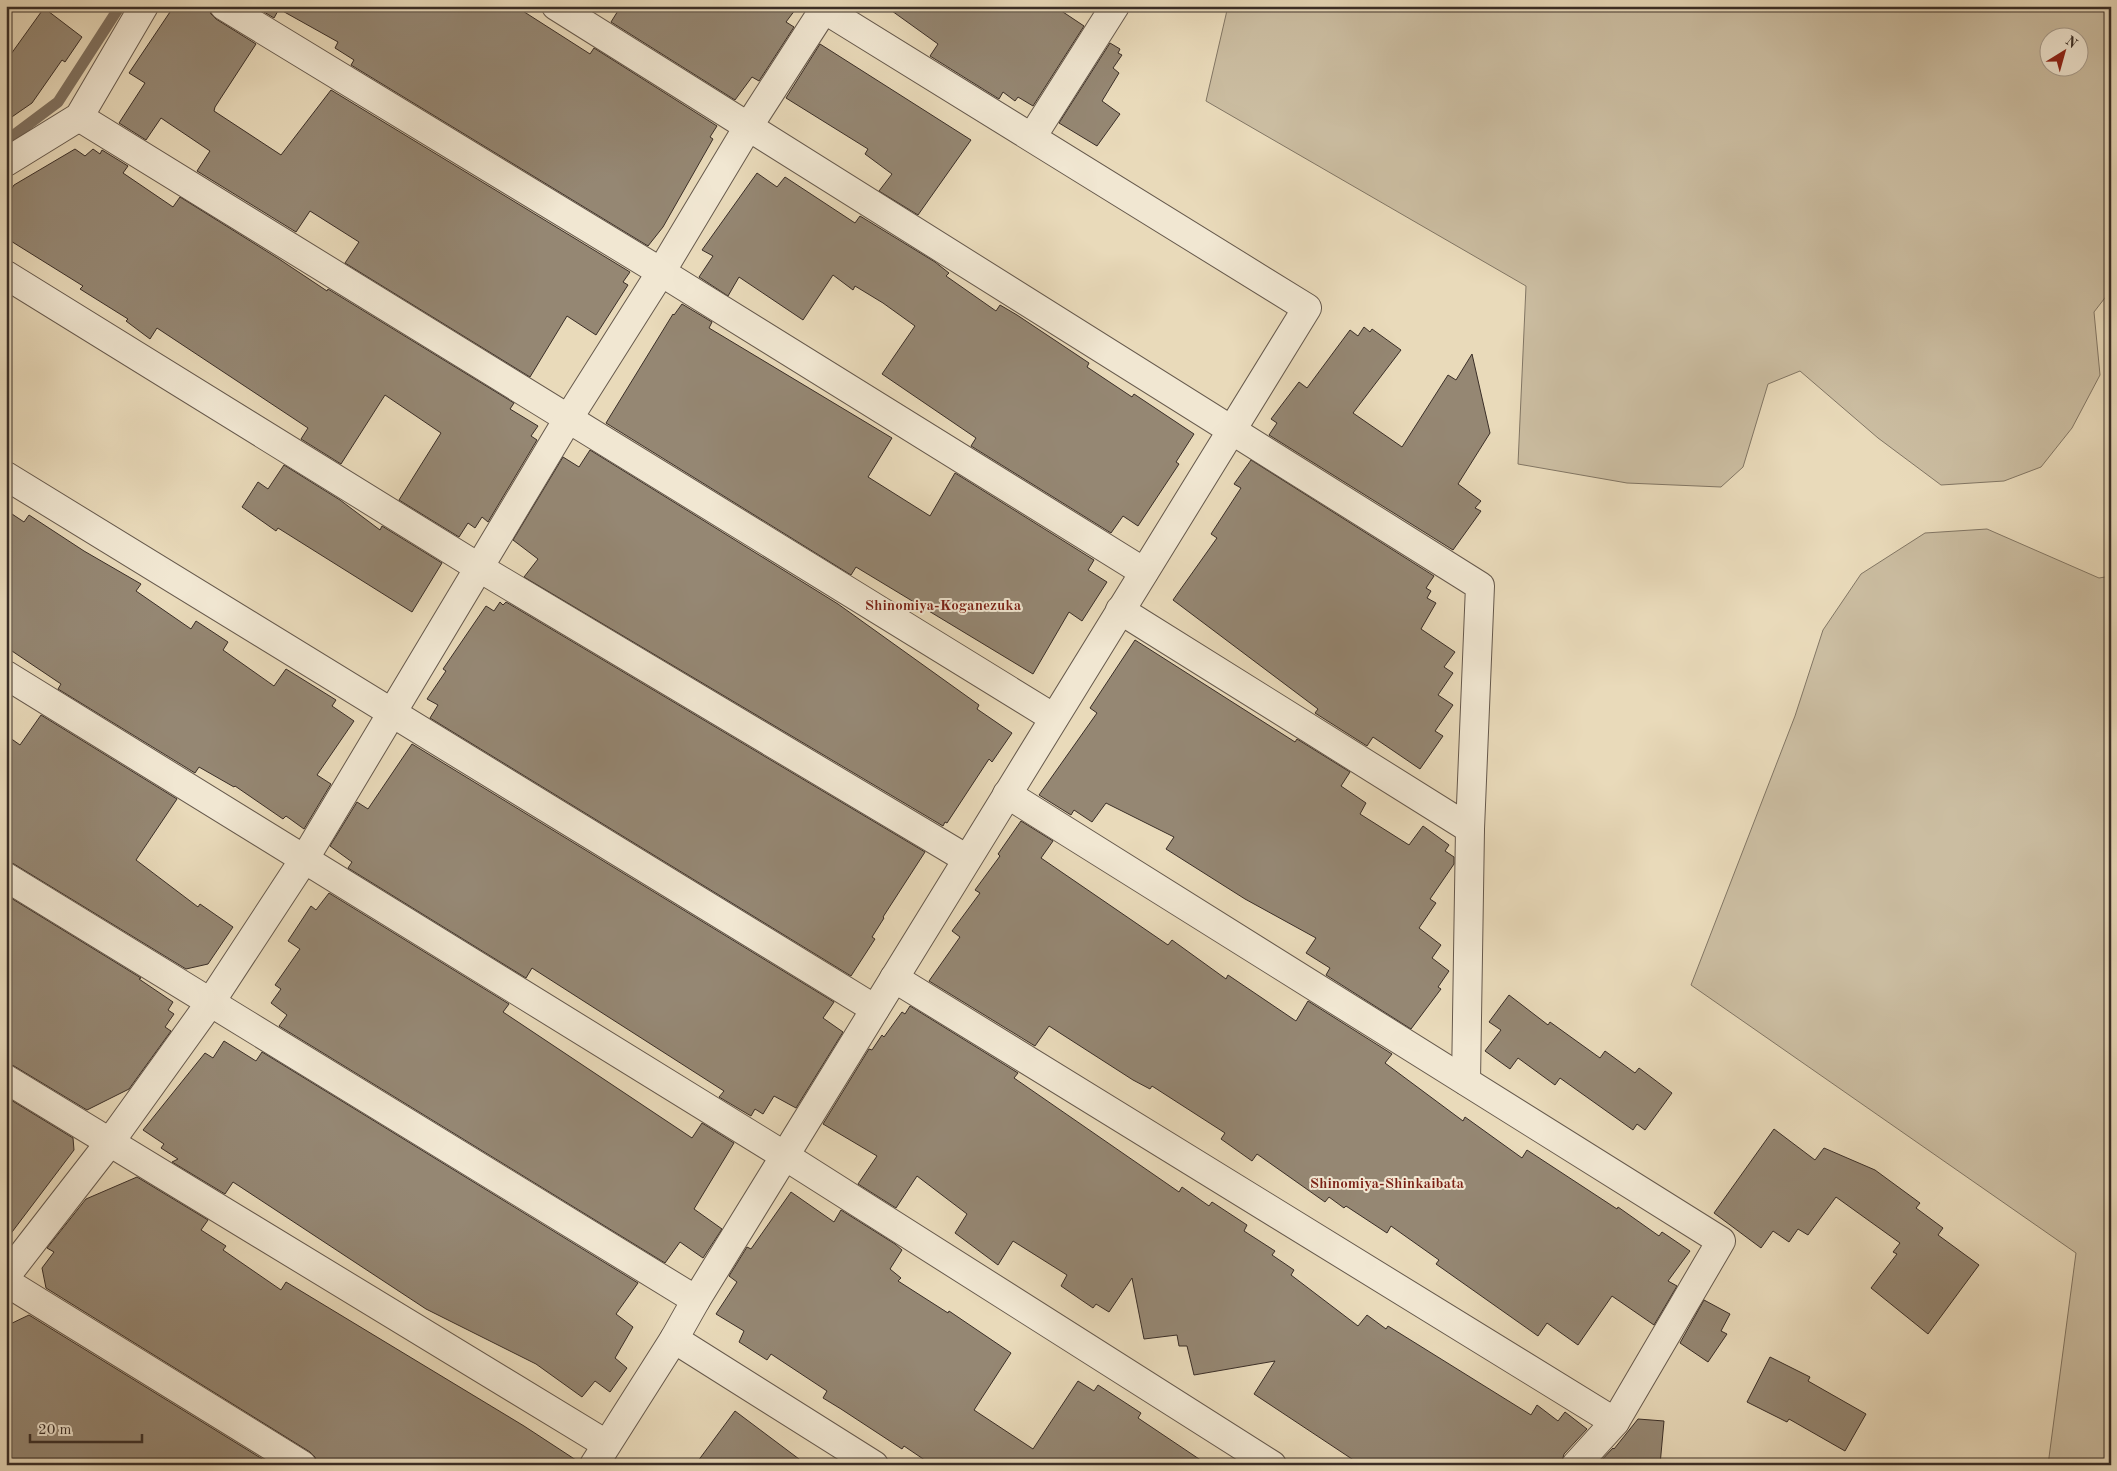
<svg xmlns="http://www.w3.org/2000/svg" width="2117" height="1471" viewBox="0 0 2117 1471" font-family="'Old Standard TT',serif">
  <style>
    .green { fill: #cbbda1; stroke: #827664; fill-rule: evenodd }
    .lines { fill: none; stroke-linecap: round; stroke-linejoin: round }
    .stream { stroke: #807261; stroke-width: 11 }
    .building { fill: #958773; stroke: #3a2e27 }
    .minor-casing { stroke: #66594c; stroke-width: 30 }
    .minor { stroke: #f1e7d2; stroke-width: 28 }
    .labels { text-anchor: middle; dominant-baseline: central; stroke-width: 4; stroke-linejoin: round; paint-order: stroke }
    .neighbourhood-label { font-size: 15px; font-weight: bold; fill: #7a1f14; stroke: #f1e7d2 }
  </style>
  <rect width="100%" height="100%" fill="#e9daba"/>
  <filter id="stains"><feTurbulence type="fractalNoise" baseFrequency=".004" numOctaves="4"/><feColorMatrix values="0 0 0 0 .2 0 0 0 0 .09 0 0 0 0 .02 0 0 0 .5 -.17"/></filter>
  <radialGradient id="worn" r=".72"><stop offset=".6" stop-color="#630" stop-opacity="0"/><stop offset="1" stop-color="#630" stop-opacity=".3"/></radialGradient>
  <g class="green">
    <path d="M1228 6H2111V290L2094 312 2100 375 2072 428 2041 467 2004 481 1941 485 1878 438 1800 371 1768 384 1743 467 1721 487 1627 483 1518 464 1526 286 1206 101ZM2050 38H2080V68H2050Z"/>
    <polygon points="1987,529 2099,578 2111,576 2111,1465 2048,1465 2076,1253 1691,985 1795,716 1823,630 1861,574 1925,533"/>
  </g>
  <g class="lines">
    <polyline class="stream" points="6,141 58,102 120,6"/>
  </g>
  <g class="building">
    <polygon points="174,6 208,6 211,14 216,19 256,44 215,107 214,111 281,155 331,90 630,272 623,282 628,285 596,335 567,316 530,377 345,263 359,242 310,211 296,232 197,171 210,151 161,118 146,140 119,123 145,83 129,73"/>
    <polygon points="254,6 515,6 590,54 594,48 717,126 710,137 713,139 663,227 648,246 351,65 354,60 335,48 338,42 279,9 274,18"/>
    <polygon points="621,6 798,6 786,22 794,27 759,81 752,77 735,100 611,22"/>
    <polygon points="885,6 1054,6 1084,26 1033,106 1018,97 1015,101 1003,92 999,99 930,56 938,44"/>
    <polygon points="44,8 82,37 65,62 62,60 32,103 6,121 6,61"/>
    <polygon points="1110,43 1120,49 1118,53 1122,55 1113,68 1119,73 1102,101 1120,114 1097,146 1059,123"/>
    <polygon points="820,44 971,140 918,215 879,191 892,174 865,154 868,149 786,98"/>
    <polygon points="75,149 85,156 93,149 100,154 102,150 128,166 123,173 173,207 180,197 279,259 327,291 328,289 514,403 510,409 538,426 531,436 537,440 488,522 482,517 475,528 468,523 459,537 399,500 441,433 385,395 341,464 301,439 308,428 157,328 150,339 126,321 128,319 80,289 83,286 6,238 6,197 14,185"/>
    <polygon points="757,173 777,187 785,177 855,223 860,216 935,262 949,273 946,276 996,311 1000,305 1017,315 1089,363 1087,367 1132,397 1134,394 1194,434 1176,462 1179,464 1138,526 1123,516 1111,533 971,446 976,438 882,374 915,326 883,303 855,286 853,290 833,275 803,320 739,277 728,296 699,277 713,256 702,250"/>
    <polygon points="682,304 712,322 709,328 892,438 868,477 930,516 955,473 1094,560 1088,570 1107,582 1082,621 1069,612 1033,674 856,567 851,575 606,423 673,314 674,315"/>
    <polygon points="1364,327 1370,332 1372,329 1401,350 1353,413 1402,447 1448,375 1456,380 1472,354 1490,433 1458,484 1481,501 1475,508 1481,511 1453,550 1269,435 1277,423 1271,419 1299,382 1307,388 1350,330 1358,336"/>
    <polygon points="590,450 838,604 979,705 977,709 1012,733 992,762 989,759 947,823 945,822 943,826 524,577 538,559 513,540 563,457 579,467"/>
    <polygon points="1251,460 1434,576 1426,588 1431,591 1427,598 1436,603 1421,629 1455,652 1444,667 1453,673 1438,695 1453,705 1435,731 1443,736 1420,769 1373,737 1367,746 1315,713 1318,709 1173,600 1217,538 1211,534 1241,488 1234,484"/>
    <polygon points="284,465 340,500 380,530 382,526 442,563 412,612 278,528 276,531 242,507 258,482 268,489"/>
    <polygon points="6,510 24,522 29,515 84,551 141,584 136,591 191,629 196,621 228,642 223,650 274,686 286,669 336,700 332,706 354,721 317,775 331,784 304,829 286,816 283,819 235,786 234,787 199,767 195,773 58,689 61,684 6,647"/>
    <polygon points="500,602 503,605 506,602 925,852 883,917 884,918 872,937 875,939 851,976 430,718 438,705 427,699 446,671 443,669 486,606 494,611"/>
    <polygon points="1135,640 1295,742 1297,739 1350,772 1341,786 1366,803 1360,814 1409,845 1423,826 1449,845 1445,851 1454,857 1454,864 1430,899 1436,903 1419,928 1441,945 1432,958 1449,971 1438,987 1441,989 1411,1029 1326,975 1330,968 1306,953 1316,938 1245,899 1166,849 1174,837 1106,803 1092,822 1074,810 1071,815 1039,795 1097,713 1090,708"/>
    <polygon points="41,715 177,799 136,860 198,907 200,904 233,927 208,964 186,969 14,864 6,861 6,735 20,745"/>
    <polygon points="412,744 834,1002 823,1018 843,1032 796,1108 774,1096 763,1114 755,1109 751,1116 719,1097 724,1091 532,968 526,978 348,868 352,862 330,846 357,802 368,809"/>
    <polygon points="1021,821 1053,841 1041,858 1168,945 1172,940 1226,979 1228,975 1296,1021 1308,1001 1392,1054 1385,1063 1463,1121 1465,1117 1522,1158 1527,1150 1617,1209 1618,1207 1659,1236 1662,1232 1690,1251 1668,1281 1677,1286 1654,1325 1612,1296 1578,1345 1547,1323 1538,1336 1436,1264 1439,1260 1391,1226 1387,1233 1346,1206 1344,1208 1329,1197 1325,1202 1257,1154 1252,1161 1221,1139 1225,1133 1152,1086 1150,1089 1133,1080 1049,1026 1035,1046 929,981 960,937 952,931 980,893 975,890 1000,856 998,854"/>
    <polygon points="329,893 509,1004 503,1012 692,1138 702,1123 734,1143 694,1209 722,1229 703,1258 680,1242 665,1263 279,1026 287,1015 271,1003 281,989 275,985 300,949 288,941 311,906 316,910"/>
    <polygon points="6,895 141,978 139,979 173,1002 168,1010 174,1014 165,1027 171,1031 129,1089 87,1110 14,1066 6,1063"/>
    <polygon points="1509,995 1548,1025 1550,1022 1600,1058 1605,1051 1635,1073 1639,1068 1672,1093 1645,1130 1637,1124 1633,1130 1560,1078 1555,1085 1518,1058 1510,1069 1485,1051 1501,1030 1489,1022"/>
    <polygon points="910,1006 1018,1073 1014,1078 1179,1192 1182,1187 1209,1206 1212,1202 1247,1225 1244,1231 1275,1251 1272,1255 1294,1270 1291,1275 1358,1326 1367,1315 1386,1329 1388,1326 1531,1415 1537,1405 1558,1421 1565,1412 1587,1429 1564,1454 1561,1465 1361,1465 1254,1394 1275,1361 1194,1375 1187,1346 1179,1346 1177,1335 1144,1339 1132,1278 1109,1312 1096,1304 1093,1308 1061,1286 1067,1275 1013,1241 998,1265 955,1233 967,1214 917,1176 896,1208 858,1184 877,1156 823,1124 869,1049 872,1050 882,1035 884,1037 902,1012 905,1014"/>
    <polygon points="224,1041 256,1061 262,1052 638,1283 616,1314 633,1327 615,1358 627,1368 610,1392 595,1381 582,1397 536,1364 426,1309 233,1182 225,1194 172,1162 178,1159 161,1148 164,1144 143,1130 205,1053 213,1058"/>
    <polygon points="6,1097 73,1138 74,1150 6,1240"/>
    <polygon points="1774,1129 1815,1160 1824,1148 1875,1170 1920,1203 1916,1208 1943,1228 1938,1235 1979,1265 1928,1334 1871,1288 1897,1254 1893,1252 1900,1243 1836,1197 1808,1235 1798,1229 1789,1242 1773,1231 1761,1248 1714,1213"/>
    <polygon points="137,1177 208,1220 201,1230 226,1246 223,1250 281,1290 286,1282 524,1426 579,1462 578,1465 318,1465 315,1457 310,1452 46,1288 42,1268 54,1252 47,1248 86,1199"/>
    <polygon points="791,1192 834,1222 841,1210 895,1244 902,1250 890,1269 901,1278 898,1281 948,1313 949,1311 1011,1353 974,1410 1033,1449 1078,1381 1094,1391 1098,1385 1141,1413 1138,1418 1208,1465 932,1465 904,1446 902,1449 841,1409 823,1398 827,1391 771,1354 767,1360 739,1342 744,1331 716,1314 737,1282 729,1276 747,1247 751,1249"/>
    <polygon points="1704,1300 1730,1314 1721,1331 1727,1334 1708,1362 1680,1343"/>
    <polygon points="29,1315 272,1465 6,1465 6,1326"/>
    <polygon points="1770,1357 1810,1377 1808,1381 1866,1414 1845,1451 1789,1419 1787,1422 1747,1402"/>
    <polygon points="735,1411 807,1465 695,1465"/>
    <polygon points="1638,1419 1664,1421 1660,1465 1597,1465 1613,1448 1614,1449"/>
  </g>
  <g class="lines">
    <defs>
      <g id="minor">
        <polyline points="224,6 661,272 1144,572"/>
        <polyline points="556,6 1480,586 1470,829 1466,1081"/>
        <polyline points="79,117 1054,718"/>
        <polyline points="1032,137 1115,6"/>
        <polyline points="6,162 79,117 144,6"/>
        <polyline points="6,275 478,567 967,859"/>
        <polyline points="6,476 875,1009"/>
        <polyline points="1120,610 1470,829"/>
        <polyline points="6,675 785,1156 1272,1465"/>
        <polyline points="1007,794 1721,1241 1615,1422 1576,1465"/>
        <polyline points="6,877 696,1300"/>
        <polyline points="894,978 1615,1422"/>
        <polyline points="6,1079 606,1444"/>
        <polyline points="6,1276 110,1142 210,1003 305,858 568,419 661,272 748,127 826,6"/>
        <polyline points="6,1282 302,1465"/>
        <polyline points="674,1339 874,1465"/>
        <polyline points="594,1465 674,1339 696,1300 1307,308 819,6"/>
      </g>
    </defs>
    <use href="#minor" class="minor-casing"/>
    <use href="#minor" class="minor"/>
  </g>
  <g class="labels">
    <g class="neighbourhood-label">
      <text x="943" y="606">Shinomiya-Koganezuka</text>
      <text x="1387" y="1184">Shinomiya-Shinkaibata</text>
    </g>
  </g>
  <rect width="2117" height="1471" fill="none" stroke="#e9daba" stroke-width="25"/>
  <rect x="8" y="8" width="2102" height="1456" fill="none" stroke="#3a2e27" stroke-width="2.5"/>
  <rect x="12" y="12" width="2092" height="1446" fill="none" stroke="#3a2e27"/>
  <g transform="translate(2064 52) rotate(37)"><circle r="24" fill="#f1e7d2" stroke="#a89d8e"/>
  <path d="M0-4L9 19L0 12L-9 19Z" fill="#8f2418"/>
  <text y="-8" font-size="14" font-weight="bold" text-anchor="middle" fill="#3a2e27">N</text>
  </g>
  <path d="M30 1434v8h112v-8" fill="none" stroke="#3a2e27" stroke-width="2.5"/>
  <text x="38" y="1434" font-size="15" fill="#3a2e27" stroke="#f1e7d2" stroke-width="4" paint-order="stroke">20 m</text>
  <rect width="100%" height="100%" filter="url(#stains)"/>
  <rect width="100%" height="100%" fill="url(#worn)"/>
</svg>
